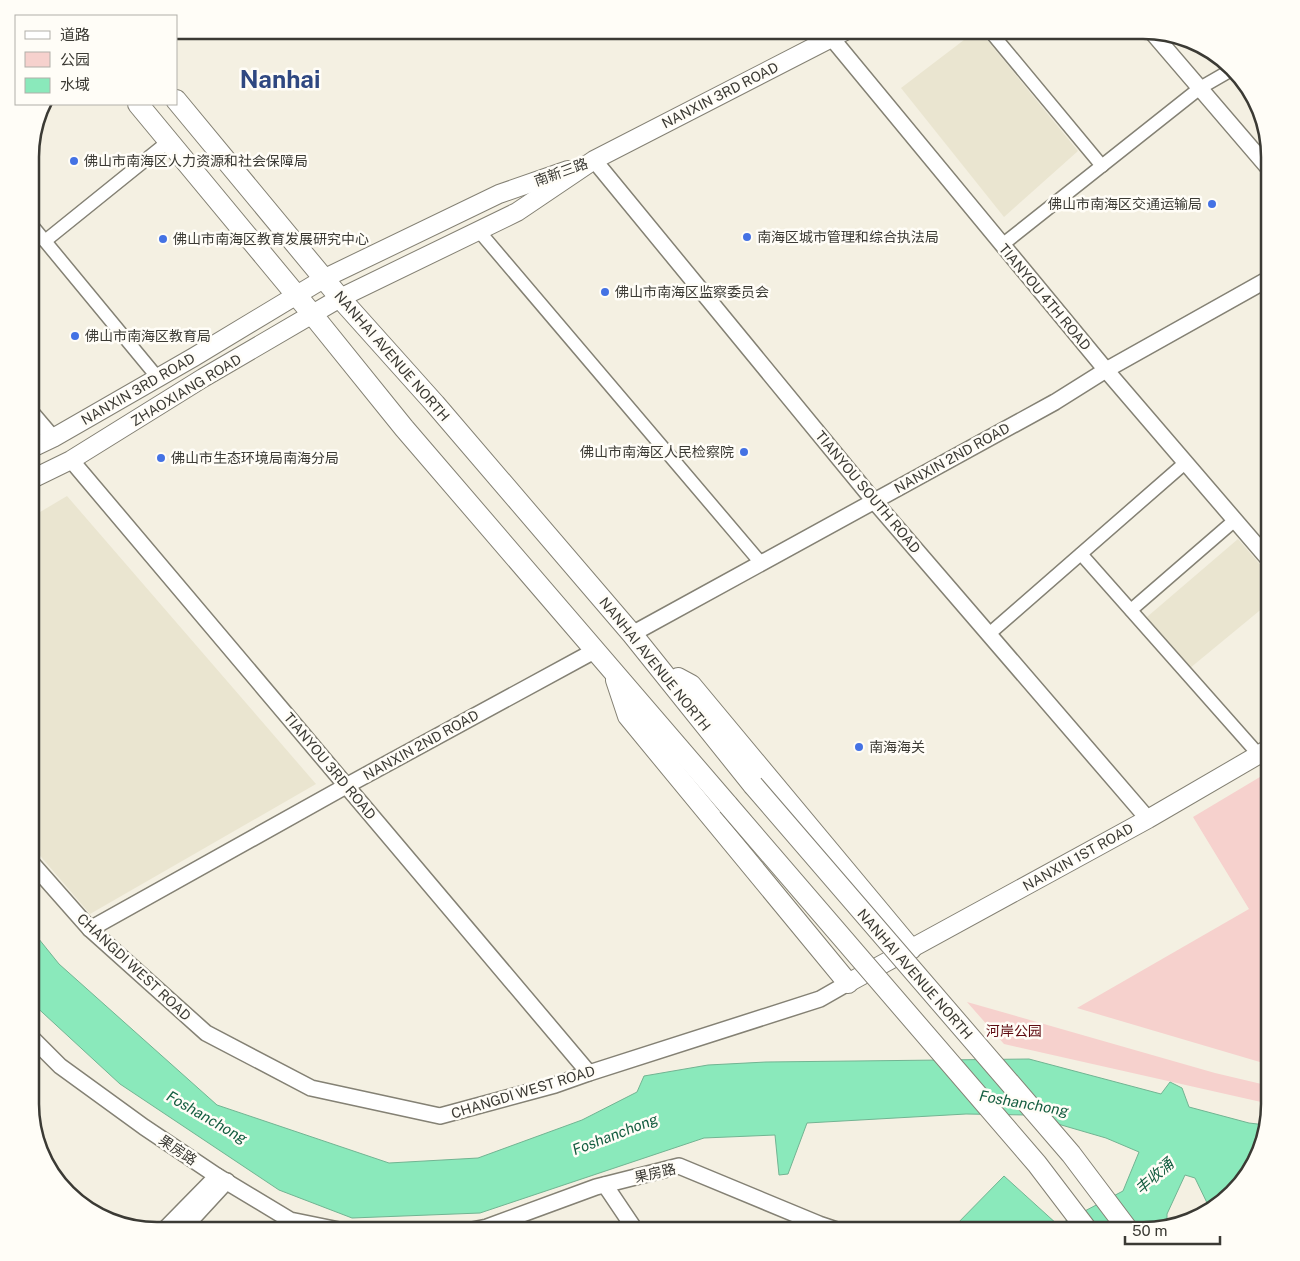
<svg xmlns="http://www.w3.org/2000/svg" width="1300" height="1261" viewBox="0 0 1300 1261" font-family="'Public Sans','Noto Sans SC',sans-serif">
  <style>
    .built { fill: #eae5d0 }
    .green { fill: #f6d1cd }
    .water { fill: #8ae9bb; stroke: #72b492 }
    .lines { fill: none; stroke-linecap: round; stroke-linejoin: round }
    .minor-casing { stroke: #848174; stroke-width: 15 }
    .tertiary-casing { stroke: #848174; stroke-width: 18 }
    .secondary-casing { stroke: #848174; stroke-width: 20 }
    .trunk-casing { stroke: #848174; stroke-width: 22 }
    .minor { stroke: #fff; stroke-width: 12 }
    .tertiary { stroke: #fff; stroke-width: 15 }
    .secondary { stroke: #fff; stroke-width: 18 }
    .trunk { stroke: #fff; stroke-width: 20 }
    .trunk-bridge-casing { stroke: #848174; stroke-width: 22; stroke-linecap: butt }
    .trunk-bridge { stroke: #fff; stroke-width: 20 }
    .poi-dot { fill: #4472e4; stroke: #fffdf7; stroke-width: 2 }
    .labels { text-anchor: middle; dominant-baseline: central; stroke-width: 5; stroke-linejoin: round; paint-order: stroke }
    .street-label { font-size: 14px; fill: #3b3a34; stroke: #fffdf7 }
    .poi-label { font-size: 14px; fill: #3b3a34; stroke: #fffdf7; text-anchor: start }
    .park-label { font-size: 14px; fill: #5e0b11; stroke: #fffdf7 }
    .water-label { font-size: 15px; font-style: italic; fill: #145d40; stroke: #fffdf7 }
    .town-label { font-size: 24px; font-weight: bold; fill: #2f4881; stroke: #fffdf7 }
    .rim { fill: none; stroke: #3b3a34; stroke-width: 2.5 }
  </style>
  <rect width="100%" height="100%" fill="#f4f0e2"/>
  <g class="built">
    <polygon points="977,30 979,30 1078,151 1004,217 901,88"/>
    <polygon points="67,496 316,784 90,914 30,844 30,518"/>
    <polygon points="1238,539 1270,576 1270,602 1190,668 1147,617"/>
  </g>
  <g class="green">
    <polygon points="1270,771 1270,1065 1077,1008 1249,909 1193,817"/>
    <polygon points="967,1002 1215,1073 1270,1086 1270,1104 1004,1044"/>
  </g>
  <polygon class="water" points="30,928 59,964 217,1105 389,1163 478,1158 582,1120 637,1092 644,1076 708,1065 766,1062 1029,1059 1161,1094 1170,1082 1182,1088 1189,1107 1249,1123 1266,1125 1260,1153 1231,1194 1223,1196 1224,1201 1210,1209 1195,1178 1185,1175 1167,1214 1167,1226 1143,1231 952,1231 951,1230 1004,1176 1058,1225 1123,1191 1139,1152 1106,1138 1027,1115 966,1114 807,1123 788,1174 779,1175 775,1135 704,1138 480,1213 352,1218 279,1190 120,1084 30,1001"/>
  <g class="lines">
    <defs>
      <g id="minor">
        <polyline points="989,30 1102,166"/>
        <polyline points="30,223 158,378"/>
        <polyline points="478,230 761,563"/>
        <polyline points="45,241 169,141"/>
        <polyline points="1002,245 1200,88 1233,69"/>
        <polyline points="1081,554 1259,755"/>
        <polyline points="1131,610 1235,520"/>
        <polyline points="989,634 1185,463"/>
      </g>
      <g id="tertiary">
        <polyline points="825,30 1106,370 1270,561"/>
        <polyline points="1150,30 1270,170"/>
        <polyline points="594,160 874,501 1148,819"/>
        <polyline points="30,411 53,438"/>
        <polyline points="71,460 589,1073"/>
        <polyline points="632,634 1055,402 1106,370 1270,278"/>
        <polyline points="30,861 90,929 206,1033 311,1088 440,1116 555,1085 589,1073 820,999 848,983"/>
        <polyline points="90,929 346,786 596,650"/>
        <polyline points="30,1036 60,1066 144,1127 217,1176 290,1220 344,1231"/>
        <polyline points="605,1185 636,1231"/>
        <polyline points="163,1231 217,1176"/>
        <polyline points="181,1231 227,1181"/>
        <polyline points="467,1231 487,1227 596,1187 679,1166 819,1224 840,1231"/>
      </g>
      <g id="secondary">
        <polyline points="30,449 53,438 194,357 325,278 499,194 568,170"/>
        <polyline points="30,480 71,460 203,378 340,298 517,212 594,160 847,30"/>
        <polyline points="848,983 1148,819 1270,748"/>
      </g>
      <g id="trunk">
        <polyline points="176,100 340,298 435,404 632,634 753,785"/>
        <polyline points="138,104 312,314 404,428 728,805"/>
        <polyline points="678,678 691,685 911,949"/>
        <polyline points="616,680 628,716 848,983"/>
      </g>
    </defs>
    <use href="#minor" class="minor-casing"/>
    <use href="#tertiary" class="tertiary-casing"/>
    <use href="#secondary" class="secondary-casing"/>
    <use href="#trunk" class="trunk-casing"/>
    <use href="#minor" class="minor"/>
    <use href="#tertiary" class="tertiary"/>
    <use href="#secondary" class="secondary"/>
    <use href="#trunk" class="trunk"/>
    <defs>
      <g id="trunk-bridge">
        <polyline points="753,785 1071,1154 1129,1231"/>
        <polyline points="728,805 1037,1164 1088,1231"/>
      </g>
    </defs>
    <use href="#trunk-bridge" class="trunk-bridge-casing"/>
    <use href="#trunk-bridge" class="trunk-bridge"/>
  </g>
  <g class="poi-dot">
    <circle cx="74" cy="161" r="5"/>
    <circle cx="1212" cy="204" r="5"/>
    <circle cx="747" cy="237" r="5"/>
    <circle cx="163" cy="239" r="5"/>
    <circle cx="605" cy="292" r="5"/>
    <circle cx="75" cy="336" r="5"/>
    <circle cx="744" cy="452" r="5"/>
    <circle cx="161" cy="458" r="5"/>
    <circle cx="859" cy="747" r="5"/>
  </g>
  <g class="labels">
    <g class="street-label">
      <text transform="translate(720 95) rotate(-27)">NANXIN 3RD ROAD</text>
      <text transform="translate(561 172) rotate(-20)">南新三路</text>
      <text transform="translate(1045 297) rotate(50)">TIANYOU 4TH ROAD</text>
      <text transform="translate(392 356) rotate(49)">NANHAI AVENUE NORTH</text>
      <text transform="translate(138 389) rotate(-30)">NANXIN 3RD ROAD</text>
      <text transform="translate(186 390) rotate(-31)">ZHAOXIANG ROAD</text>
      <text transform="translate(952 458) rotate(-29)">NANXIN 2ND ROAD</text>
      <text transform="translate(868 492) rotate(50)">TIANYOU SOUTH ROAD</text>
      <text transform="translate(655 664) rotate(51)">NANHAI AVENUE NORTH</text>
      <text transform="translate(421 745) rotate(-29)">NANXIN 2ND ROAD</text>
      <text transform="translate(330 766) rotate(50)">TIANYOU 3RD ROAD</text>
      <text transform="translate(1078 857) rotate(-29)">NANXIN 1ST ROAD</text>
      <text transform="translate(134 967) rotate(43)">CHANGDI WEST ROAD</text>
      <text transform="translate(915 974) rotate(49)">NANHAI AVENUE NORTH</text>
      <text transform="translate(523 1092) rotate(-17)">CHANGDI WEST ROAD</text>
      <text transform="translate(178 1150) rotate(34)">果房路</text>
      <text transform="translate(655 1173) rotate(-13)">果房路</text>
    </g>
    <g class="poi-label">
      <text x="84" y="161">佛山市南海区人力资源和社会保障局</text>
      <text x="1202" y="204" text-anchor="end">佛山市南海区交通运输局</text>
      <text x="757" y="237">南海区城市管理和综合执法局</text>
      <text x="173" y="239">佛山市南海区教育发展研究中心</text>
      <text x="615" y="292">佛山市南海区监察委员会</text>
      <text x="85" y="336">佛山市南海区教育局</text>
      <text x="734" y="452" text-anchor="end">佛山市南海区人民检察院</text>
      <text x="171" y="458">佛山市生态环境局南海分局</text>
      <text x="869" y="747">南海海关</text>
    </g>
    <g class="park-label">
      <text x="1014" y="1031">河岸公园</text>
    </g>
    <g class="water-label">
      <text transform="translate(1024 1103) rotate(10)">Foshanchong</text>
      <text transform="translate(207 1117) rotate(30)">Foshanchong</text>
      <text transform="translate(615 1134) rotate(-21)">Foshanchong</text>
      <text transform="translate(1154 1176) rotate(-41)">丰收涌</text>
    </g>
    <g class="town-label">
      <text x="280" y="79">Nanhai</text>
    </g>
  </g>
  <path d="M0 0H1300V1261H0ZM157 39H1143A118 118 0 0 1 1261 157V1104A118 118 0 0 1 1143 1222H157A118 118 0 0 1 39 1104V157A118 118 0 0 1 157 39Z" fill="#fffdf7" fill-rule="evenodd"/>
  <path class="rim" d="M157 39H1143A118 118 0 0 1 1261 157V1104A118 118 0 0 1 1143 1222H157A118 118 0 0 1 39 1104V157A118 118 0 0 1 157 39Z"/>
  <rect x="15" y="15" width="162" height="90" fill="#fffdf7" stroke="#b1afa9"/>
  <rect x="25" y="31" width="25" height="8" fill="#ffffff" stroke="#b1afa9"/>
  <text x="60" y="40" font-size="15" fill="#3b3a34">道路</text>
  <rect x="25" y="52" width="25" height="15" fill="#f6d1cd" stroke="#b1afa9"/>
  <text x="60" y="65" font-size="15" fill="#3b3a34">公园</text>
  <rect x="25" y="78" width="25" height="15" fill="#8ae9bb" stroke="#b1afa9"/>
  <text x="60" y="90" font-size="15" fill="#3b3a34">水域</text>
  <path d="M1125 1236v8h95v-8" fill="none" stroke="#3b3a34" stroke-width="2.5"/>
  <text x="1132" y="1236" font-size="15" fill="#3b3a34" stroke="#fffdf7" stroke-width="4" paint-order="stroke">50 m</text>
</svg>
